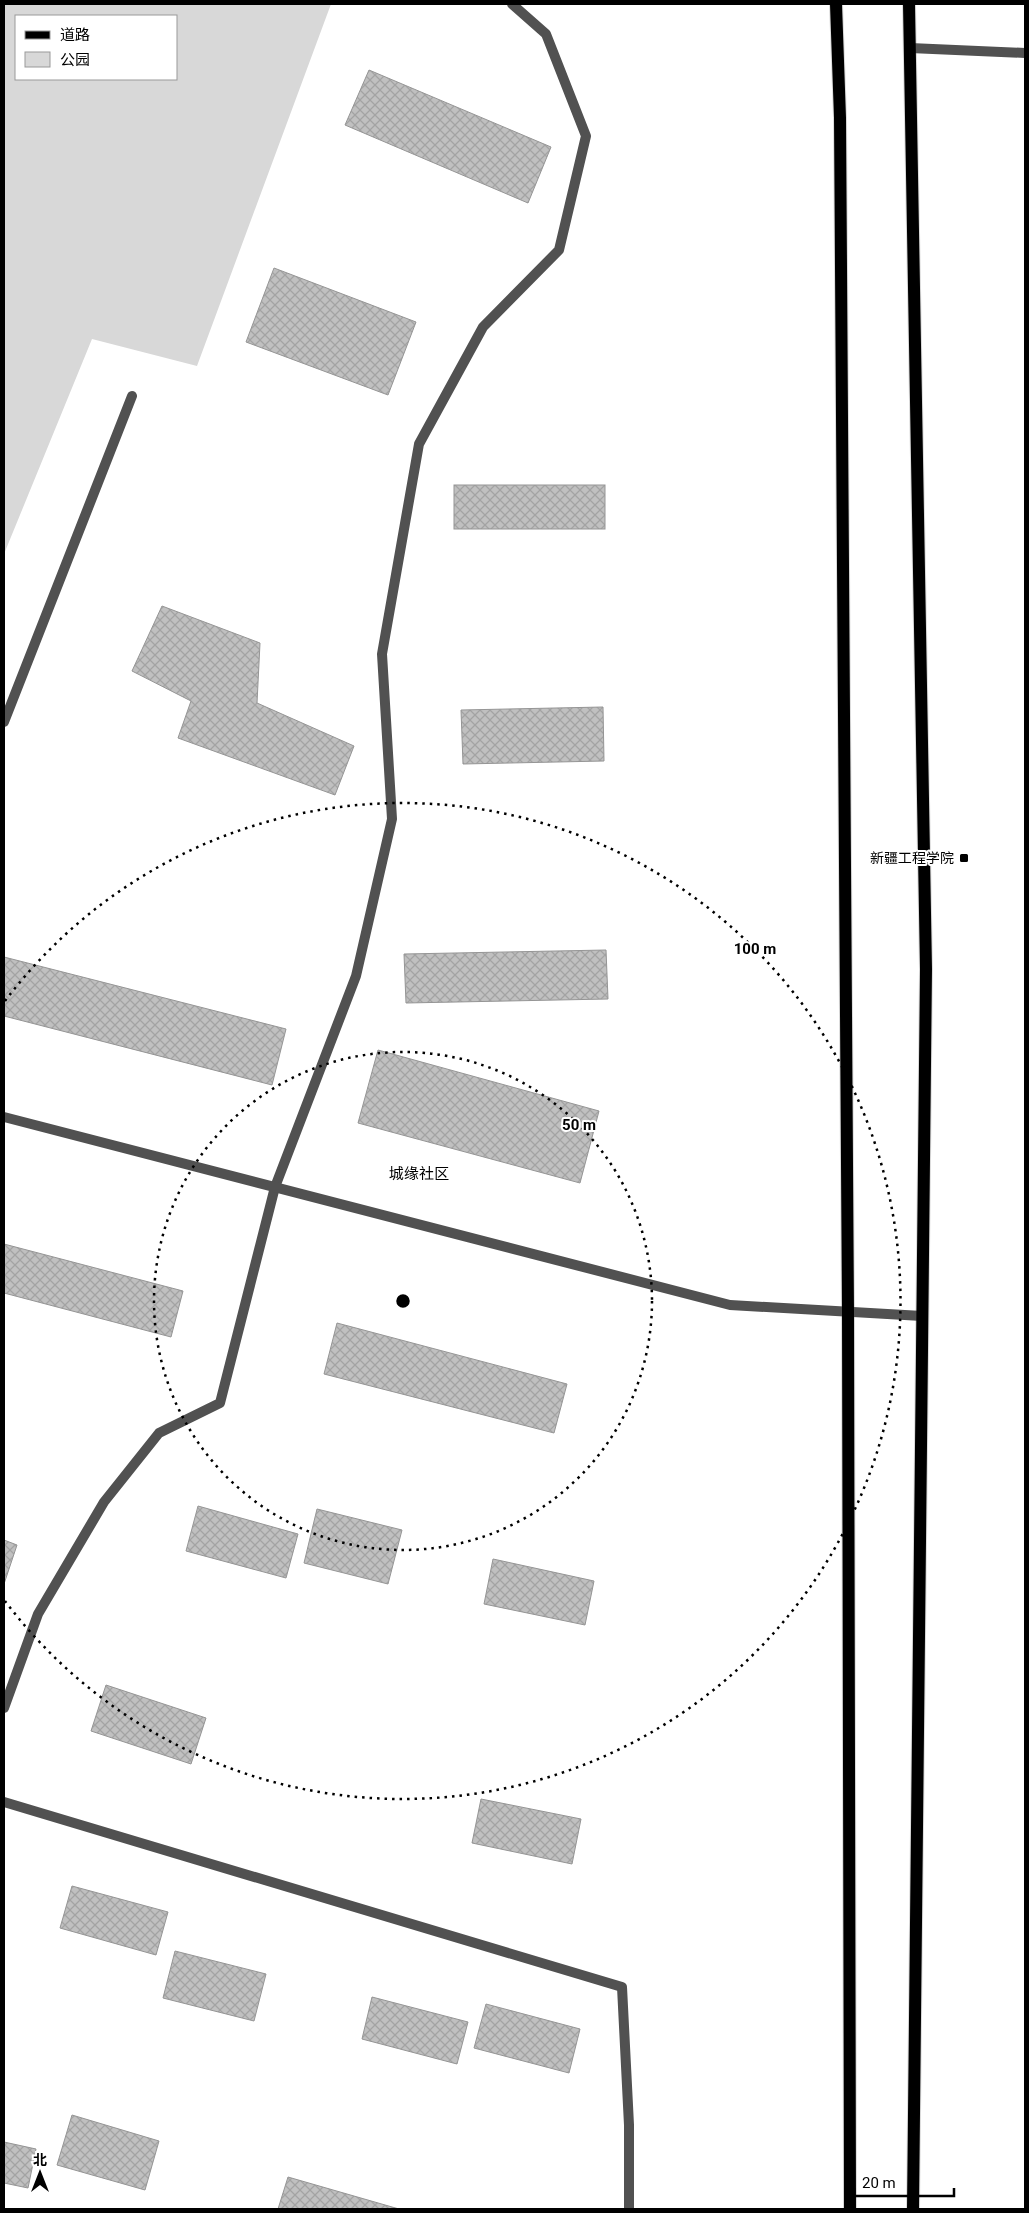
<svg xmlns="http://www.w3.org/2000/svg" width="1029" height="2213" viewBox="0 0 1029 2213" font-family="Roboto,'Noto Sans SC',sans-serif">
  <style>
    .green { fill: #d8d8d8; fill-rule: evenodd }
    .building { fill: url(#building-cross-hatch); stroke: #959595 }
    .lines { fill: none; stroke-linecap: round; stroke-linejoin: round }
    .primary-casing { stroke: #dbdbdb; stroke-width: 14 }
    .lane { stroke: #515151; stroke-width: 10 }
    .street { stroke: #515151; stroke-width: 10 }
    .primary { stroke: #000; stroke-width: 12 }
    .ring { fill: none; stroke: #000; stroke-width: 2.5; stroke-dasharray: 2.5 5 }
    .poi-dot { fill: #000; stroke: #fff; stroke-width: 2 }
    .labels { text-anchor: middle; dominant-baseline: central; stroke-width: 4; stroke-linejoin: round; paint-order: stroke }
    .poi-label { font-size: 14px; fill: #000; stroke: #fff; text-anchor: end }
    .neighbourhood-label { font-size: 15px; fill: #000; stroke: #fff }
    .centre { fill: #000; stroke: #fff; stroke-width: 2.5 }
    .ring-label { font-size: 15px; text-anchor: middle; font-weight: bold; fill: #000; stroke: #fff; stroke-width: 4; stroke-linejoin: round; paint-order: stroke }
  </style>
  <defs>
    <pattern id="building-cross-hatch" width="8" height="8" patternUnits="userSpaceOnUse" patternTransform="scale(1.25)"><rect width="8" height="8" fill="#c0c0c0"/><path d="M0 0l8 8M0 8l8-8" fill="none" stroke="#a3a3a3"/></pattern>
  </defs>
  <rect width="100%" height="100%" fill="#fff"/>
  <path class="green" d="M4 4H331L197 366 92 339 4 554ZM16 16H176V79H16Z"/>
  <g class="building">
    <polygon points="369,70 551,147 528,203 345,125"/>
    <polygon points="274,268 416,322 388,395 246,342"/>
    <rect x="454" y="485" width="151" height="44"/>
    <polygon points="162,606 260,643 257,703 354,746 335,795 178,738 191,701 132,671"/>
    <polygon points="603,707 604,761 463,764 461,710"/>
    <polygon points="606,950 608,999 406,1003 404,954"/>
    <polygon points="4,957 286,1029 272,1085 4,1016"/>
    <polygon points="378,1050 599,1111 580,1183 358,1123"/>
    <polygon points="4,1244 183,1291 171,1337 4,1293"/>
    <polygon points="337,1323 567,1384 554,1433 324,1374"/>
    <polygon points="198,1506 298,1534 286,1578 186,1551"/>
    <polygon points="317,1509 402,1530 388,1584 304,1563"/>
    <polygon points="4,1540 17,1545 4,1584"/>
    <polygon points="493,1559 594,1581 585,1625 484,1604"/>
    <polygon points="106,1685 206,1718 191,1764 91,1731"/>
    <polygon points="481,1799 581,1819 572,1864 472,1843"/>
    <polygon points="72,1886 168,1912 156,1955 60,1928"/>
    <polygon points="175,1951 266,1974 254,2021 163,1998"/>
    <polygon points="372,1997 468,2022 457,2064 362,2039"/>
    <polygon points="486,2004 580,2029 569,2073 474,2048"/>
    <polygon points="72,2115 159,2141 145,2190 57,2165"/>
    <polygon points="4,2142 36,2149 28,2188 4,2183"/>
    <polygon points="288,2177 399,2209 278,2209"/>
  </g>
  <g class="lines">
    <defs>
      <g id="primary">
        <polyline points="836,4 840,118 848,1312 850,2209"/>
        <polyline points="909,4 926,969 913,2209"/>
      </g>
    </defs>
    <use href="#primary" class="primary-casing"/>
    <g class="lane">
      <polyline points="910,48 1025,53"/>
      <polyline points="4,1708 38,1614 104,1502 159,1433 220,1403 275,1187 356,976 392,819 382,654 419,444 483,327 559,250 586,136 546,34 512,4"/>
      <polyline points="4,1802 622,1987 629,2125 629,2209"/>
    </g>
    <g class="street">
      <polyline points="4,722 132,396"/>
      <polyline points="4,1117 730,1305 922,1316"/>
    </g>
    <use href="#primary" class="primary"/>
  </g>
  <g class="ring">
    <circle cx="403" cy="1301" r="249"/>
    <path d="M5 1001A498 498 0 1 1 5 1601"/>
  </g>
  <rect class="poi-dot" x="959" y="853" width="10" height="10" rx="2.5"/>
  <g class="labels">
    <g class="poi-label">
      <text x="954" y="858">新疆工程学院</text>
    </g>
    <g class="neighbourhood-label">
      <text x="419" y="1174">城缘社区</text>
    </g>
  </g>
  <circle cx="403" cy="1301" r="8" class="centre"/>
  <g class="ring-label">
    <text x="755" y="954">100 m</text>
    <text x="579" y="1130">50 m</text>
  </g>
  <rect width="1029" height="2213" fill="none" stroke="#000000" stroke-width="10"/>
  <rect x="15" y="15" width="162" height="65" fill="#ffffff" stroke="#999999"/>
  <rect x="25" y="31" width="25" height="8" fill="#000000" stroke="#999999"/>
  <text x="60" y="40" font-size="15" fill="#000000">道路</text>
  <rect x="25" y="52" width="25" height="15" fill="#d8d8d8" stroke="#999999"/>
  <text x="60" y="65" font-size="15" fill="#000000">公园</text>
  <g transform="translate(40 2173)" stroke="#ffffff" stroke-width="4" paint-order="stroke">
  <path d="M0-4L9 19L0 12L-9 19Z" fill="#000000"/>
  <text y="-8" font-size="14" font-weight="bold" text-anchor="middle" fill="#000000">北</text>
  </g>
  <path d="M854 2188v8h100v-8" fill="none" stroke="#000000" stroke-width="2.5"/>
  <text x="862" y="2188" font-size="15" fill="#000000" stroke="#ffffff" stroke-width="4" paint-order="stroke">20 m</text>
</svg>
